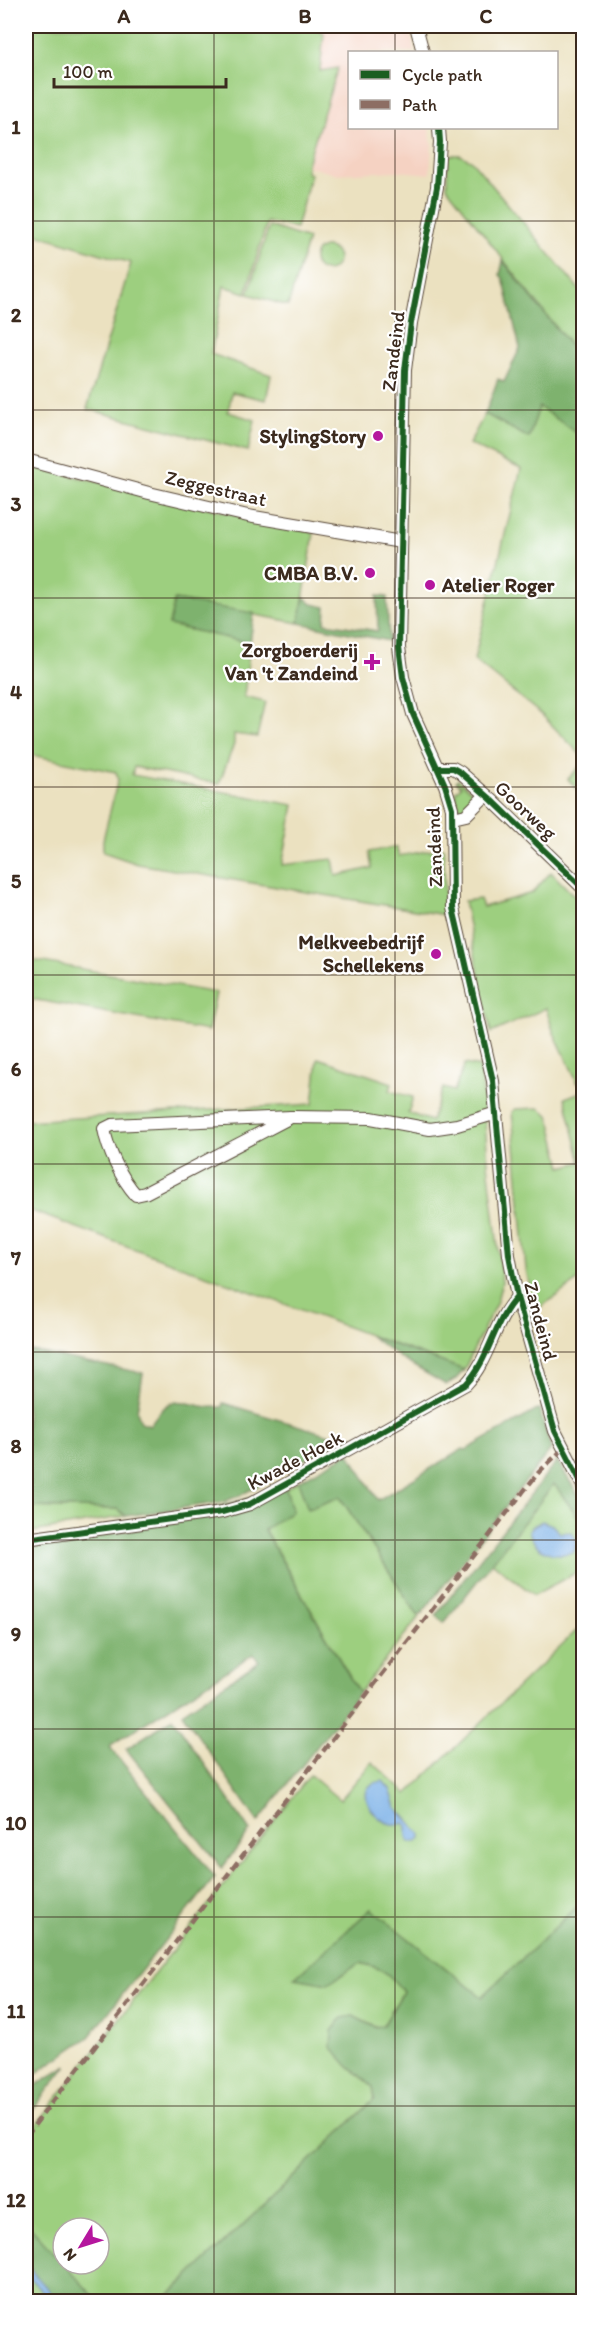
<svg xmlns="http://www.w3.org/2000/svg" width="609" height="2327" viewBox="0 0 609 2327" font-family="Itim,sans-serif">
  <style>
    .built { fill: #f5d2c2 }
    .green { fill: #9dcf7f; stroke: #6c7c4e; stroke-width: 1.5 }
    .forest { fill: #7eb26e; stroke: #5c6e46; stroke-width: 1.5 }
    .water { fill: #77aee6; stroke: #596c82; stroke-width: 1.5 }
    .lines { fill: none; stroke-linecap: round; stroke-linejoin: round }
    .minor-casing { stroke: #554536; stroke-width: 14 }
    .minor { stroke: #fff; stroke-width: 12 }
    .quiet { stroke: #8d6e63; stroke-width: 4.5; stroke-dasharray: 9 4.5; stroke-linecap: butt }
    .cycleway-casing { stroke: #fff; stroke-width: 10 }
    .cycleway { stroke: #1b5e20; stroke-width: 6 }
    .grid { fill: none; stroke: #3b2a1e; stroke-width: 1.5; stroke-opacity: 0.55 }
    .poi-dot { fill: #b5179e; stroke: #fff; stroke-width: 2 }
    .labels { text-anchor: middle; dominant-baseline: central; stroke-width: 4.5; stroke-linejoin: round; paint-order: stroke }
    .street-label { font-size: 20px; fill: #3b2a1e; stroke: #fff }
    .poi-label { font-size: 20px; font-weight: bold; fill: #3b2a1e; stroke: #fff; text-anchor: end }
    .neatline { fill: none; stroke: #3b2a1e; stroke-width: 2 }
    .grid-label { font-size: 20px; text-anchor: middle; font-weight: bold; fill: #3b2a1e }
  </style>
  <rect width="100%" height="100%" fill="#fff"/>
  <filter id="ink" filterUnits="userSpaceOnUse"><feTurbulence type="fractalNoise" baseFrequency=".0167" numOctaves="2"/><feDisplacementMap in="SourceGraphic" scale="12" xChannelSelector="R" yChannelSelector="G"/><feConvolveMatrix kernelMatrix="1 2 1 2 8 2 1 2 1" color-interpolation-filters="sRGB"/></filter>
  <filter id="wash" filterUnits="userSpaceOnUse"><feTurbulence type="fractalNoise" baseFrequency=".008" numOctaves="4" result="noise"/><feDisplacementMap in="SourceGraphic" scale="24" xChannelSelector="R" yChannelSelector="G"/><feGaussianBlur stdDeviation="1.35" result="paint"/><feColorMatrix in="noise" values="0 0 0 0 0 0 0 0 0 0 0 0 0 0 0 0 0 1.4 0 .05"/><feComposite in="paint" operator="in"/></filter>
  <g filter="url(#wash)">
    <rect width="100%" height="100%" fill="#ebe1c0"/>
    <polygon class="built" points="315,26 409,26 415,52 350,52 350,128 429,128 432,145 430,174 397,171 338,174 306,166 338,69 320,71 324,33 316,29"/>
    <g class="green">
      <polygon points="26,26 315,26 316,29 324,33 320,71 338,68 307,164 307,173 311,174 296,228 267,222 246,293 224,286 211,354 271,375 266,400 232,392 228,412 255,420 248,451 87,409 131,263 26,231"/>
      <polygon points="448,155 460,155 471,160 583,294 583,362 447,187"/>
      <polygon points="269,226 308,239 288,306 248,294"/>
      <circle cx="326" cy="259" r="12"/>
      <polygon points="539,406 583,437 583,757 542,715 474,660 521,469 469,444 485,414 529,438"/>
      <polygon points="26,465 314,533 299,623 175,600 169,625 250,643 244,697 265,702 257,737 234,734 234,744 219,784 134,767 132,775 294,805 282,865 333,859 336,876 372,868 369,852 396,847 399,856 444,848 445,915 138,864 103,852 103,840 118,779 116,772 26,754"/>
      <polygon points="583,763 583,796 568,779"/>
      <polygon points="458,779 477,796 460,811 455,792 461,786 456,781"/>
      <polygon points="551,872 583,905 584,1080 578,1083 553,1031 546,1008 491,1033 464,901 480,899 483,907 532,893"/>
      <polygon points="26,959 216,993 208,1031 26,998"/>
      <polygon points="318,1058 392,1083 390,1091 413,1097 408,1113 431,1121 443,1088 454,1091 465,1064 481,1067 488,1163 502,1282 497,1301 464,1370 26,1209 26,1121 313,1104"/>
      <polygon points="583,1091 583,1277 535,1311 526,1270 512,1112 515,1109 539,1108 549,1115 562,1167 581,1162 565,1098"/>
      <polygon points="298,1481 340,1497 419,1617 359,1693 264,1529 292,1511 286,1488"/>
      <polygon points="554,1483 583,1524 583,1569 534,1595 492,1562"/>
      <polygon points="26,1507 118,1509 126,1516 26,1533"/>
      <path d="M576 1631 584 1639 583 1901 482 1997 371 1909 296 1977 328 1984 359 1963C382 1967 390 1974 403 1992L383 2026 377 2028 353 2016 348 2066 373 2087 375 2099 163 2301H98L63 2264H99V2228H63V2264L26 2223V2138L310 1775 340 1800 372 1762 407 1794Z"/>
      <polygon points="26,2274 51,2301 34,2301 26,2292"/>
    </g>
    <g class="forest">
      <polygon points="503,261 583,362 583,437 539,407 529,438 485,414 498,379 504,382 520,348 503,278 500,275"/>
      <polygon points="377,596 387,597 389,641 299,623 304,597 312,604 326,607 325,623 378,631"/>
      <polygon points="174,600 254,613 250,643 169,625"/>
      <polygon points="370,1336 464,1370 456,1379 446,1385 405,1361"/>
      <path d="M26 1350 143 1373 137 1411 141 1422 150 1425C177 1383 186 1411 222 1407L223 1403 343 1439 241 1495 223 1502 126 1516 118 1509 26 1507Z"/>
      <polygon points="539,1409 551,1449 419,1617 340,1497 308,1509 298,1481 349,1453 378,1500 463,1449 466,1450"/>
      <polygon points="557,1461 583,1502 583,1524 554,1484 444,1623 436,1615"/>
      <polygon points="286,1488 292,1511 264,1530 359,1693 258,1822 182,1713 259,1661 253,1654 109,1746 215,1877 89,2037 26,2080 26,1547 138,1529"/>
      <polygon points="173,1718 250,1831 222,1868 126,1749"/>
      <path d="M583 1901V2301H163L375 2099 373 2087 348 2066 331 2047 332 2031 342 2018 353 2016 376 2028 383 2026 403 1992C390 1974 382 1967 360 1963L328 1984 295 1978 371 1909 482 1997Z"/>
      <polygon points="67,2065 26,2119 26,2092"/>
      <polygon points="26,2223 98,2301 58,2301 26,2267"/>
    </g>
    <g class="water">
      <path d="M542 1521 552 1525 560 1533 571 1532 577 1541 574 1552C553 1558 535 1552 529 1531L533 1526Z"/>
      <path d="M383 1781 390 1789 396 1807 421 1834V1839L417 1842H410C405 1835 407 1833 407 1826L404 1823C399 1824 396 1825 391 1824 371 1819 351 1784 383 1781Z"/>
      <polygon points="26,2265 59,2301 51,2301 26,2274"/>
    </g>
  </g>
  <g filter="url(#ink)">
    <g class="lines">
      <defs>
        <g id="minor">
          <polyline points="416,26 423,52"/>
          <polyline points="439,128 440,142 437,187 411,323 405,370 399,647 403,677 413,714 445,785 452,808 453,908 493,1081 509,1255 517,1297 555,1431 584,1488"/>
          <polyline points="26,460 149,493 248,516 401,542"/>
          <polyline points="438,768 453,768 460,772 492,800 584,889"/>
          <polyline points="453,818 466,815 486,795"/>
          <path d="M291 1117 145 1193 136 1195C121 1178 108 1151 104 1129L112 1125Z"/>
          <polyline points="291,1117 371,1118 430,1129 457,1125 497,1113"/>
          <path d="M26 1539 222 1512 250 1504 466 1384C490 1359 493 1322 517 1297"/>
        </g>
      </defs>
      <use href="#minor" class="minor-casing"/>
      <use href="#minor" class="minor"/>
      <polyline class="quiet" points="26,2136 523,1492 539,1472 563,1449"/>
      <defs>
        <g id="cycleway">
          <polyline points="439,128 440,142 437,187 411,323 405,370 399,647 403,677 413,714 445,785 452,808 453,908 493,1081 509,1255 517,1297 555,1431 584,1488"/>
          <polyline points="438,768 453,768 460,772 492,800 584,889"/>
          <path d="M26 1539 222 1512 250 1504 466 1384C490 1359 493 1322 517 1297"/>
        </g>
      </defs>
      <use href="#cycleway" class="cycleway-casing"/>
      <use href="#cycleway" class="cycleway"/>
    </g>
  </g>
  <path class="grid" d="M214 26V2302M395 26V52M395 128V2302M26 221H584M26 410H584M26 598H584M26 787H584M26 975H584M26 1164H584M26 1352H584M26 1540H584M26 1729H584M26 1917H584M26 2106H584"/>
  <g class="poi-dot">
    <circle cx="378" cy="436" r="6"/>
    <circle cx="370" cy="573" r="6"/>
    <circle cx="430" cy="585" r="6"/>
    <path d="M369 653h6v6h6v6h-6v6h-6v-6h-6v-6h6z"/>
    <circle cx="436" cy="954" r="6"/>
  </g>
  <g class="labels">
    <g class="street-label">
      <text transform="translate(393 351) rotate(-83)">Zandeind</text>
      <text transform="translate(216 488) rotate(13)">Zeggestraat</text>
      <text transform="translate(526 810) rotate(43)">Goorweg</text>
      <text transform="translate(434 847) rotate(-92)">Zandeind</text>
      <text transform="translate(541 1321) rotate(75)">Zandeind</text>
      <text transform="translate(295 1460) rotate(-28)">Kwade Hoek</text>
    </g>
    <g class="poi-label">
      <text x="366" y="436">StylingStory</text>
      <text x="358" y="573">CMBA B.V.</text>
      <text x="442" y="585" text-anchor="start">Atelier Roger</text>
      <text x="358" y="650">Zorgboerderij<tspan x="358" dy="23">Van 't Zandeind</tspan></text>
      <text x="424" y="942">Melkveebedrijf<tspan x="424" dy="23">Schellekens</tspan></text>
    </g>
  </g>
  <rect width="609" height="2327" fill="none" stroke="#fff" stroke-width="66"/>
  <rect x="348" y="51" width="210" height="78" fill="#ffffff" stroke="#b1aaa5" stroke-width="1.5"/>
  <rect x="360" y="70" width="30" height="9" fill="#1b5e20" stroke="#b1aaa5" stroke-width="1.5"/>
  <text x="402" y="81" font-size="18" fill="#3b2a1e">Cycle path</text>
  <rect x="360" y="100" width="30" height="9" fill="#8d6e63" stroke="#b1aaa5" stroke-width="1.5"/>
  <text x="402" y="111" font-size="18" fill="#3b2a1e">Path</text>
  <g transform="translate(81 2246) rotate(232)"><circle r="28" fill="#ffffff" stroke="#b1aaa5" stroke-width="1.5"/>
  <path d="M0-4.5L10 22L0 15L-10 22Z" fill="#b5179e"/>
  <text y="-9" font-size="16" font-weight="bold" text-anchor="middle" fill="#3b2a1e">N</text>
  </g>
  <path d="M54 78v9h172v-9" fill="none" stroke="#3b2a1e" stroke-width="3"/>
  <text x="63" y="78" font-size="18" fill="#3b2a1e" stroke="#ffffff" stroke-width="4.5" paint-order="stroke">100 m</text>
  <rect x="33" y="33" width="543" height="2261" class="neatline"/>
  <g class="grid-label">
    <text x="124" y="23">A</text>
    <text x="305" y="23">B</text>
    <text x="486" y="23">C</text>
    <text x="16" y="134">1</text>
    <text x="16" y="322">2</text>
    <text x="16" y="511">3</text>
    <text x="16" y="699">4</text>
    <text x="16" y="888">5</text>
    <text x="16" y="1076">6</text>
    <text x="16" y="1265">7</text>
    <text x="16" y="1453">8</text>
    <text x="16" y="1641">9</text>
    <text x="16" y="1830">10</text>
    <text x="16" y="2018">11</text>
    <text x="16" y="2207">12</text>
  </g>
</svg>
